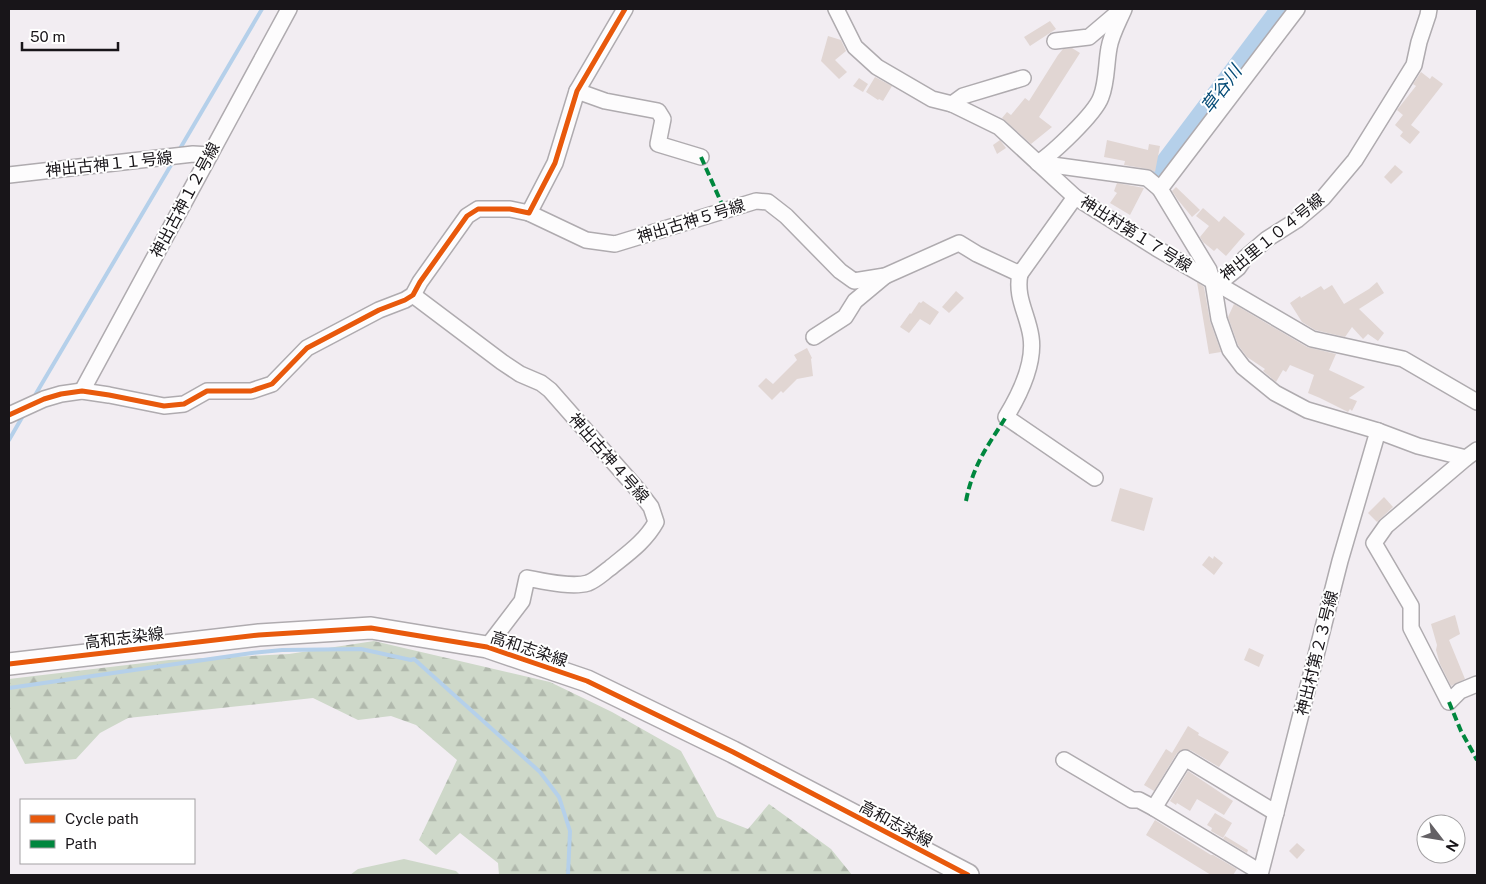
<svg xmlns="http://www.w3.org/2000/svg" width="1486" height="884" viewBox="0 0 1486 884" font-family="'Public Sans','Noto Sans JP',sans-serif">
  <style>
    .forest { fill: url(#forest-firs) }
    .garden { fill: #ced8c9 }
    .lines { fill: none; stroke-linecap: round; stroke-linejoin: round }
    .stream { stroke: #b5d0ea; stroke-width: 4 }
    .river { stroke: #b5d0ea; stroke-width: 22 }
    .building { fill: #e1d6d3 }
    .street-casing { stroke: #afabaf; stroke-width: 18 }
    .secondary-casing { stroke: #afabaf; stroke-width: 24 }
    .street { stroke: #fdfcfd; stroke-width: 15 }
    .secondary { stroke: #fdfcfd; stroke-width: 21 }
    .quiet { stroke: #00873e; stroke-width: 4; stroke-dasharray: 8 4; stroke-linecap: butt }
    .cycleway-casing { stroke: #fff; stroke-width: 8 }
    .cycleway { stroke: #e8590c; stroke-width: 5 }
    .labels { text-anchor: middle; dominant-baseline: central; stroke-width: 4; stroke-linejoin: round; paint-order: stroke }
    .street-label { font-size: 16px; fill: #181519; stroke: #fff }
    .water-label { font-size: 18px; font-style: italic; fill: #054b76; stroke: #fff }
  </style>
  <defs>
    <pattern id="forest-firs" width="22" height="20" patternUnits="userSpaceOnUse" patternTransform="scale(1.25)"><rect width="22" height="20" fill="#ced8c9"/><path d="M5 1l3.5 6h-7zM16 11l3.5 6h-7z" fill="#b0b8ac"/></pattern>
  </defs>
  <rect width="100%" height="100%" fill="#f2edf2"/>
  <polygon class="forest" points="374,641 550,682 612,712 681,751 717,817 748,829 769,804 831,849 852,875 499,875 498,863 460,833 436,855 419,840 457,760 416,725 391,716 358,720 313,698 128,718 100,733 76,759 25,764 9,733 9,679 169,660 289,654"/>
  <polygon class="garden" points="404,859 456,871 460,875 350,875 358,869"/>
  <g class="lines">
    <g class="stream">
      <polyline points="178,152 262,9"/>
      <polyline points="34,397 174,160"/>
      <polyline points="9,440 24,414"/>
      <polyline points="9,688 252,653 282,650 361,649 411,660 414,659 540,772 559,797 570,831 568,875"/>
    </g>
    <polyline class="river" points="1161,170 1282,9"/>
  </g>
  <g class="building">
    <polygon points="1050,21 1056,29 1030,46 1024,37"/>
    <polygon points="828,36 841,40 846,51 835,60 847,72 839,79 821,61"/>
    <polygon points="1072,48 1080,53 1039,117 1052,127 1031,144 1002,118 1007,112 1011,115 1025,98 1029,101 1058,55 1063,49"/>
    <polygon points="1421,72 1430,79 1432,76 1443,84 1411,125 1420,132 1410,144 1400,136 1403,132 1395,125 1403,115 1397,110 1416,86 1413,84"/>
    <polygon points="875,77 892,86 883,101 879,99 878,100 866,92"/>
    <polygon points="859,78 868,84 863,92 853,86"/>
    <polygon points="1000,140 1006,148 997,154 993,145"/>
    <polygon points="1107,140 1148,150 1149,144 1160,146 1155,172 1148,169 1124,165 1125,161 1104,157"/>
    <polygon points="1395,165 1403,172 1391,184 1384,177"/>
    <polygon points="1117,183 1144,188 1130,215 1110,203 1117,193 1114,191"/>
    <polygon points="1176,187 1200,210 1192,217 1178,200 1172,191"/>
    <polygon points="1203,208 1219,222 1224,216 1245,234 1226,256 1217,248 1214,251 1203,242 1200,237 1209,226 1196,216"/>
    <polygon points="1197,282 1204,287 1210,321 1221,352 1209,354"/>
    <polygon points="1377,282 1384,293 1359,309 1384,333 1378,341 1368,334 1363,339 1352,327 1345,337 1315,330 1302,322 1290,303 1300,296 1301,298 1321,286 1324,290 1332,285 1344,304 1369,289"/>
    <polygon points="956,291 964,298 949,313 942,307"/>
    <polygon points="923,301 939,312 930,325 920,319 909,333 900,327 910,313 911,314 919,302 921,303"/>
    <polygon points="1234,304 1307,347 1336,354 1329,370 1365,387 1349,398 1357,401 1352,411 1350,409 1348,412 1320,398 1308,393 1314,375 1290,365 1286,372 1283,370 1276,382 1263,371 1265,369 1247,357 1238,345 1228,317"/>
    <polygon points="807,348 812,358 811,359 813,376 797,379 783,393 781,391 772,400 758,386 766,378 773,384 797,360 794,355"/>
    <polygon points="1120,488 1153,498 1144,531 1111,521"/>
    <polygon points="1384,497 1393,507 1377,522 1368,513"/>
    <polygon points="1209,556 1213,559 1214,556 1223,563 1214,575 1202,565"/>
    <polygon points="1455,615 1460,634 1449,640 1465,679 1451,686 1440,664 1436,650 1437,645 1431,624"/>
    <polygon points="1249,648 1264,655 1259,667 1244,660"/>
    <polygon points="1188,726 1199,733 1198,735 1229,752 1219,767 1190,750 1181,750 1177,753 1154,791 1144,785 1166,749 1172,753"/>
    <polygon points="1188,771 1233,801 1224,815 1197,799 1190,811 1177,803 1176,805 1170,801"/>
    <polygon points="1215,813 1232,823 1223,838 1211,831 1212,828 1207,825"/>
    <polygon points="1155,820 1211,855 1213,855 1237,869 1233,875 1211,875 1146,835"/>
    <polygon points="1225,836 1248,850 1247,853 1223,839"/>
    <polygon points="1297,843 1305,850 1297,859 1289,851"/>
  </g>
  <g class="lines">
    <defs>
      <g id="street">
        <polyline points="836,9 855,47 877,67 932,99 952,104 999,127 1075,197 1156,248 1312,339 1403,359 1477,402"/>
        <polyline points="1055,41 1089,37 1122,9"/>
        <polyline points="577,91 605,101 658,111 663,119 658,144 701,157"/>
        <polyline points="952,104 963,96 1023,78"/>
        <polyline points="1038,163 1147,178 1160,189 1209,270 1213,282 1219,319 1230,350 1243,367 1275,393 1307,410 1378,431 1418,446 1466,458 1477,450"/>
        <path d="M1038 163C1053 153 1095 114 1101 97 1107 82 1106 64 1109 48 1111 35 1119 21 1124 9"/>
        <polyline points="9,175 193,154 210,155"/>
        <polyline points="1160,189 1297,9"/>
        <polyline points="529,213 586,240 615,244 756,201 768,202 786,216 840,271 854,281 885,276 959,243 977,254 1020,274 1075,197"/>
        <path d="M1020 274C1015 297 1028 315 1031 337 1035 364 1020 394 1006 417L1095 478"/>
        <polyline points="1213,282 1223,280 1238,268 1245,258 1267,239 1297,220 1323,198 1355,160 1414,65 1419,42 1428,15 1429,9"/>
        <path d="M413 295 502 362 520 374 541 383 550 390 638 490 651 507 656 522C645 542 627 554 610 568 603 573 596 580 588 583 572 588 543 581 527 578L522 601 487 647"/>
        <polyline points="814,337 845,317 855,301 885,276"/>
        <polyline points="82,391 289,9"/>
        <polyline points="9,415 44,399 61,394 82,391 109,395 164,406 184,404 207,391 251,391 272,384 307,348 379,310 405,300 413,295 420,282 467,216 478,209 510,209 529,213 555,163 577,91 625,9"/>
        <polyline points="1466,458 1386,526 1374,543 1411,606 1411,628 1449,702 1460,691 1477,684"/>
        <polyline points="1064,760 1132,800 1139,800 1154,808 1260,872"/>
        <polyline points="1154,808 1185,758 1276,813"/>
        <polyline points="1260,875 1340,561 1378,431"/>
      </g>
      <polyline id="secondary" points="9,664 259,635 371,628 487,647 587,681 733,752 968,875"/>
    </defs>
    <use href="#street" class="street-casing"/>
    <use href="#secondary" class="secondary-casing"/>
    <use href="#street" class="street"/>
    <use href="#secondary" class="secondary"/>
    <g class="quiet">
      <polyline points="701,157 725,211"/>
      <path d="M966 501C973 465 987 447 1006 417"/>
      <polyline points="1449,702 1461,731 1477,760"/>
    </g>
    <defs>
      <g id="cycleway">
        <polyline points="9,415 44,399 61,394 82,391 109,395 164,406 184,404 207,391 251,391 272,384 307,348 379,310 405,300 413,295 420,282 467,216 478,209 510,209 529,213 555,163 577,91 625,9"/>
        <polyline points="9,664 259,635 371,628 487,647 587,681 733,752 968,875"/>
      </g>
    </defs>
    <use href="#cycleway" class="cycleway-casing"/>
    <use href="#cycleway" class="cycleway"/>
  </g>
  <g class="labels">
    <g class="street-label">
      <text transform="translate(109 164) rotate(-6)">神出古神１１号線</text>
      <text transform="translate(185 200) rotate(-62)">神出古神１２号線</text>
      <text transform="translate(691 221) rotate(-17)">神出古神５号線</text>
      <text transform="translate(1136 234) rotate(32)">神出村第１７号線</text>
      <text transform="translate(1272 237) rotate(-39)">神出里１０４号線</text>
      <text transform="translate(609 458) rotate(49)">神出古神４号線</text>
      <text transform="translate(124 638) rotate(-7)">高和志染線</text>
      <text transform="translate(529 649) rotate(18)">高和志染線</text>
      <text transform="translate(1317 653) rotate(-76)">神出村第２３号線</text>
      <text transform="translate(896 824) rotate(28)">高和志染線</text>
    </g>
    <g class="water-label">
      <text transform="translate(1221 89) rotate(-53)">草谷川</text>
    </g>
  </g>
  <rect width="1486" height="884" fill="none" stroke="#181519" stroke-width="20"/>
  <rect x="20" y="799" width="175" height="65" fill="#ffffff" stroke="#a3a1a3"/>
  <rect x="30" y="815" width="25" height="8" fill="#e8590c" stroke="#a3a1a3"/>
  <text x="65" y="824" font-size="15" fill="#181519">Cycle path</text>
  <rect x="30" y="840" width="25" height="8" fill="#00873e" stroke="#a3a1a3"/>
  <text x="65" y="849" font-size="15" fill="#181519">Path</text>
  <g transform="translate(1441 839) rotate(121)"><circle r="24" fill="#ffffff" stroke="#a3a1a3"/>
  <path d="M0-4L9 19L0 12L-9 19Z" fill="#646165"/>
  <text y="-8" font-size="14" font-weight="bold" text-anchor="middle" fill="#181519">N</text>
  </g>
  <path d="M22 42v8h96v-8" fill="none" stroke="#181519" stroke-width="2.5"/>
  <text x="30" y="42" font-size="15" fill="#181519" stroke="#ffffff" stroke-width="4" paint-order="stroke">50 m</text>
</svg>
